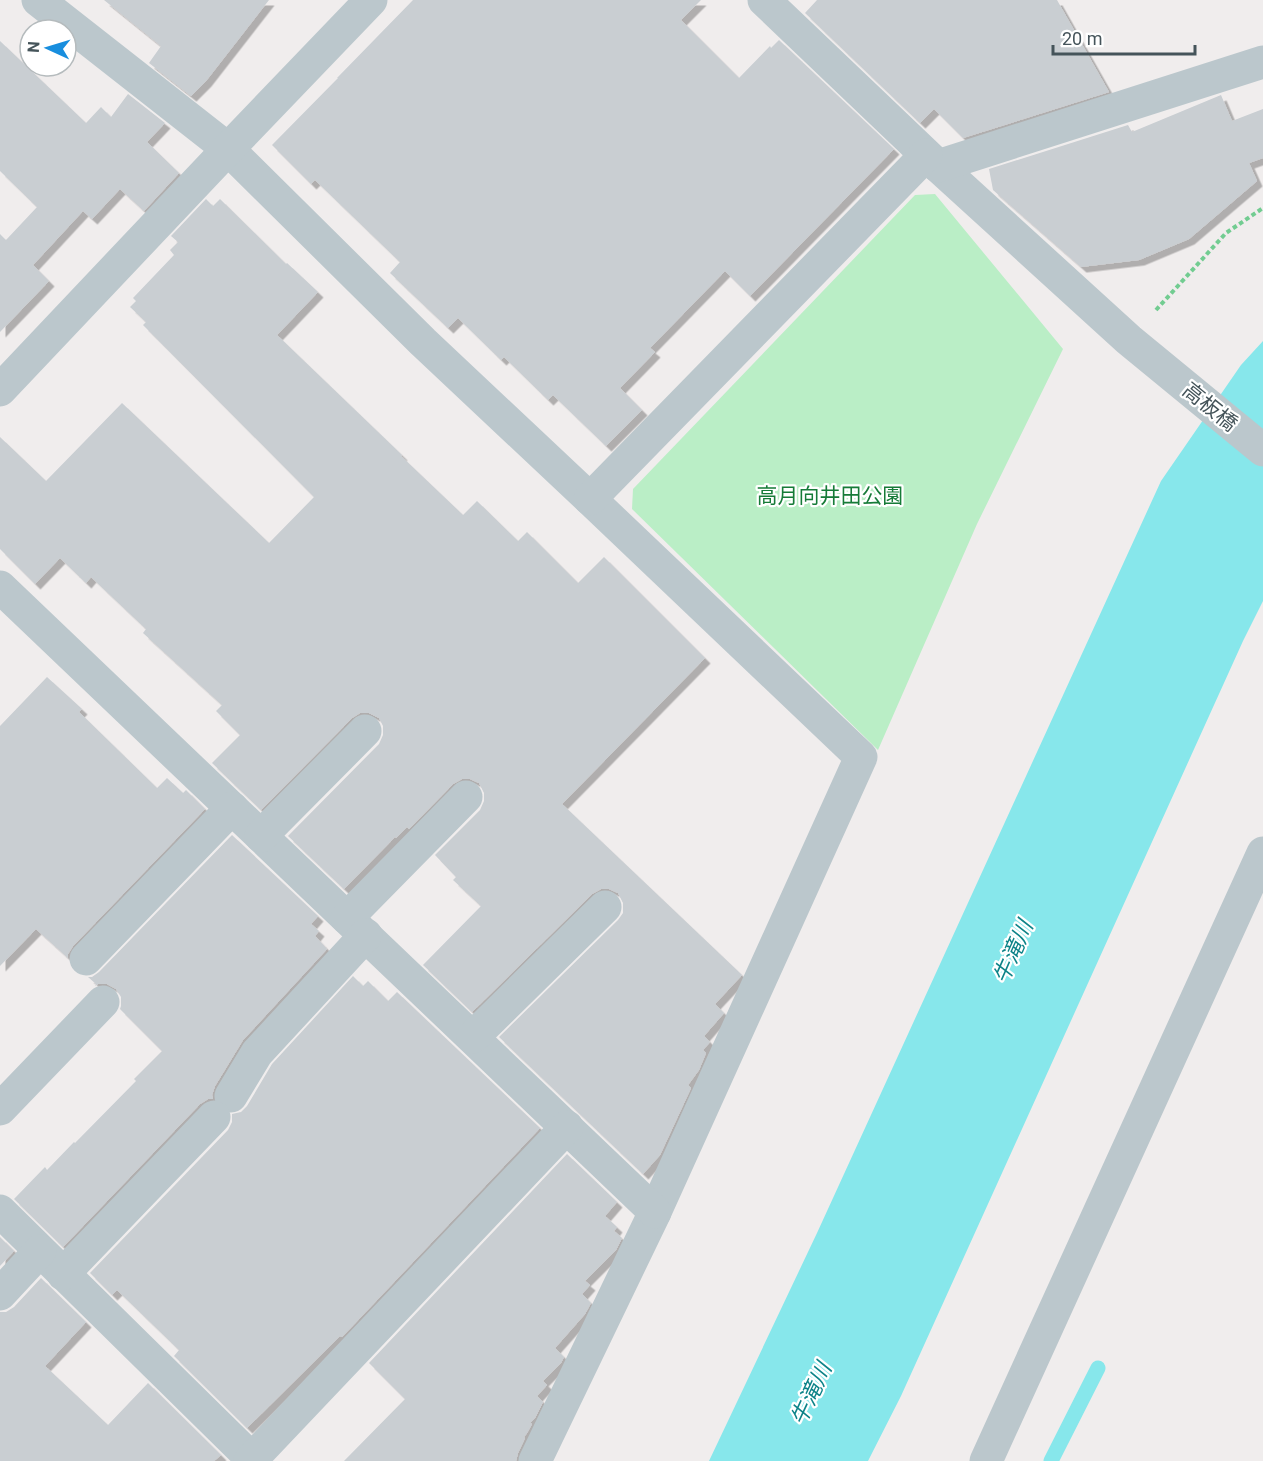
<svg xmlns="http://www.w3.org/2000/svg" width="1263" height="1461" viewBox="0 0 1263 1461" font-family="Roboto,'Noto Sans JP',sans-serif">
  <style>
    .green { fill: #baeec6 }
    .water { fill: #87e7eb }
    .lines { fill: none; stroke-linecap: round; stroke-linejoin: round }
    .stream { stroke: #87e7eb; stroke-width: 15 }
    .building { fill: #c9ced2; filter: url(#shadow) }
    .path { stroke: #72cc91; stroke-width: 4; stroke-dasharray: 4.5 3; stroke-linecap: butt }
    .minor { stroke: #bbc7cc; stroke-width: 33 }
    .labels { text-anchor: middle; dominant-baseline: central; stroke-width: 4.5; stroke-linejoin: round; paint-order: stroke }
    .street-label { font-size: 21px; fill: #45545a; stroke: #fff }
    .park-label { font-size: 21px; fill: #167b38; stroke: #fff }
    .water-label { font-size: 22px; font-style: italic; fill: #0d8388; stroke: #fff }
  </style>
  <defs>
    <filter id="shadow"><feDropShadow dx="5.5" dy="5.5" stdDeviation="0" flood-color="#0004"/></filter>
  </defs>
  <rect width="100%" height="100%" fill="#f0eded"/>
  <polygon class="green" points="935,194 1063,349 977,524 878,750 632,509 633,489 915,195"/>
  <polygon class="water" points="1263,341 1263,601 1243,641 901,1396 868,1461 709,1461 817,1233 1161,481 1241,365"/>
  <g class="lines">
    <polyline class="stream" points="1051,1461 1098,1368"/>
  </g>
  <g class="building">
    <polygon points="104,0 269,0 206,81 191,96 149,63 161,46"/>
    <polygon points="413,0 701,0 681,20 739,78 770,46 771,48 779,40 894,149 750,296 725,271 650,348 655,352 620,388 642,410 606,446 553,395 548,400 504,357 501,360 458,318 448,328 390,273 400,262 315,180 311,184 272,145 338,78 337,78"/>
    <polygon points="817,0 1057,0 1109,92 963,138 934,109 920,123 805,13"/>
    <polygon points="0,41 86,123 101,107 111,117 128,94 165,123 147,142 179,173 144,211 120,189 92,219 83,211 33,265 49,281 0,332 0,234 6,240 37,207 0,171"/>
    <polygon points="1221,95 1232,121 1263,109 1263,158 1249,163 1257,181 1189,239 1139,260 1081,267 993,190 989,169 1128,125 1132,132"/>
    <polygon points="206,199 213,206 220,199 286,264 287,263 318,292 277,335 402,455 401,456 463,515 477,501 518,541 527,532 578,583 604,557 705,658 562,804 742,975 715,1004 724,1013 704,1036 710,1042 703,1050 706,1053 699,1070 688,1085 691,1088 660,1155 643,1174 499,1037 618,920 623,913 623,903 618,893 609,889 601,889 592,894 472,1012 423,965 481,906 453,880 456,877 435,855 480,810 484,801 484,793 479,783 470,779 462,779 453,784 409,829 407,827 396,838 395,837 344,889 288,836 379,744 383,735 383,726 379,718 369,713 360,713 352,718 261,810 212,763 240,735 216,711 222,705 143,633 146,629 91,577 86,583 60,558 35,584 0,549 0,437 46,481 122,403 269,543 314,497 143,325 146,322 130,307 136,301 133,298 174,255 170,250 178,242 171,236"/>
    <polygon points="47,677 82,709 79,712 157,788 167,778 183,793 186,790 205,809 73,946 68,954 68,958 36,929 0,966 0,726"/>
    <polygon points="232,835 318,916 311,924 319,931 315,936 327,949 243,1040 215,1086 212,1095 213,1099 208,1099 200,1104 63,1247 14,1199 45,1167 47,1170 74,1142 75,1143 136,1081 134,1079 162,1051 120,1009 121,1006 121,997 116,989 107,984 98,984 95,986 96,984 88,977 92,977 99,972"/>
    <polygon points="353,976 363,986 368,981 388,1001 397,992 540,1128 342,1337 340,1336 247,1428 174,1356 179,1350 117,1290 112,1295 90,1273 228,1130 232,1122 232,1114 241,1112 247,1106 272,1064"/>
    <polygon points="567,1154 617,1202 605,1216 617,1227 614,1231 622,1238 616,1250 585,1281 590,1285 582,1294 591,1303 585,1314 555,1348 564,1357 561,1363 543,1381 547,1385 537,1396 543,1402 535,1418 530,1423 532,1424 527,1433 524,1437 525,1438 518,1453 516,1461 344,1461 405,1399 369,1363"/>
    <polygon points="0,1237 14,1251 0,1266"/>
    <polygon points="41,1278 86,1322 45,1366 108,1425 148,1383 221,1455 214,1461 0,1461 0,1312 6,1312 14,1307"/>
  </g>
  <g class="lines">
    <polyline class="path" points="1156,310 1226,233 1263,208"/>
    <g class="minor">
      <polyline points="38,0 228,149 423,342 590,499 861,757 655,1212 535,1461"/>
      <polyline points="764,0 938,166 1129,340 1263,450"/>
      <polyline points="938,166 1263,62"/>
      <polyline points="0,390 228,149 371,0"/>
      <polyline points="590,499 926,155"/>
      <polyline points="0,587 655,1212"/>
      <polyline points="261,836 365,731"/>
      <polyline points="347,918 466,797"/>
      <polyline points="86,959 232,808"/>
      <polyline points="473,1037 605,907"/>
      <polyline points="231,1096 257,1053 366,935"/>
      <polyline points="0,1109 103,1002"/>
      <polyline points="0,1211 252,1459"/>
      <polyline points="63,1274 214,1117"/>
      <polyline points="0,1294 40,1251"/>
      <polyline points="250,1461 567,1127"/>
      <polyline points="986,1461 1263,853"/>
    </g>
  </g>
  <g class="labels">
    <g class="street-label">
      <text transform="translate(1210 407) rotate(39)">高板橋</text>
    </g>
    <g class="park-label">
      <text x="830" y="496">高月向井田公園</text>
    </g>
    <g class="water-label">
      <text transform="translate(1013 952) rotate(-66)">牛滝川</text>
      <text transform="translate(811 1394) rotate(-65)">牛滝川</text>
    </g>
  </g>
  <g transform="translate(48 48) rotate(274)"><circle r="28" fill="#ffffff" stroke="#b5bbbd" stroke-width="1.5"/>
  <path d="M0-4.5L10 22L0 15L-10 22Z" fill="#188ede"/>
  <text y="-9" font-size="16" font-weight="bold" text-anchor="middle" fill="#45545a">N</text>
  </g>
  <path d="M1053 45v9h142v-9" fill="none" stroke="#45545a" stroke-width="3"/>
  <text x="1062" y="45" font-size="18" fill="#45545a" stroke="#ffffff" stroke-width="4.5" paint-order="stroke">20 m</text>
</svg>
